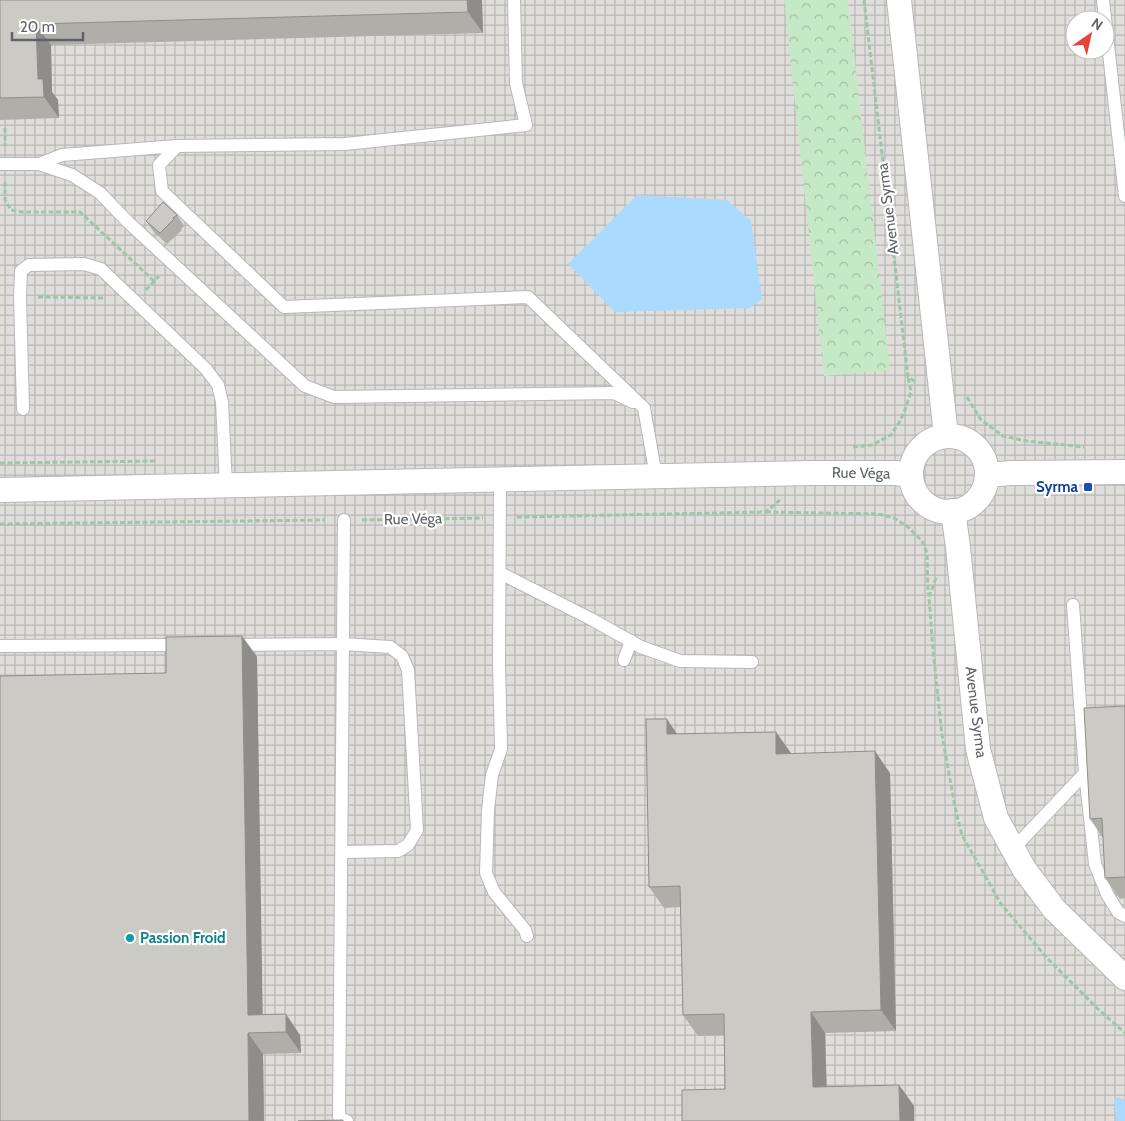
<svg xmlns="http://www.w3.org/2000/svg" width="1125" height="1121" viewBox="0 0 1125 1121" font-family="Cabin,sans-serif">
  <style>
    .industrial { fill: url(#industrial-grid); fill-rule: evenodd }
    .forest { fill: url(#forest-crowns) }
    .water { fill: #aadaff }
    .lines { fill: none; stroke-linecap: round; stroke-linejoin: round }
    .service-casing { stroke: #b5b8bc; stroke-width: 14 }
    .minor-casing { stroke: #b5b8bc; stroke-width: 26 }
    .path { stroke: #9cc7a9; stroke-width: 3; stroke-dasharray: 5 2.5; stroke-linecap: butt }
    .service { stroke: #fff; stroke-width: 12 }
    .minor { stroke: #fff; stroke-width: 24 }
    .wall { fill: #afaea9 }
    .shaded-wall { fill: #8f8d8a }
    .building { fill: #cccac5; stroke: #8f8d8a }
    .transit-dot { fill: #1a4fb4; stroke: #fff; stroke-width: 2 }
    .culture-dot { fill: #0f9aa8; stroke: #fff; stroke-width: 2 }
    .labels { text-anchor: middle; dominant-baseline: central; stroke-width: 4.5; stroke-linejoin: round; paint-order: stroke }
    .street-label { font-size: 15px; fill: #5f6368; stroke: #fff }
    .transit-label { font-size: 15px; font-weight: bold; fill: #164399; stroke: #fff; text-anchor: end }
    .culture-label { font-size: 15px; font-weight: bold; fill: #0d838f; stroke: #fff; text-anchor: start }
  </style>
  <defs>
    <pattern id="industrial-grid" width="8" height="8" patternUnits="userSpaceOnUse" patternTransform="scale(1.25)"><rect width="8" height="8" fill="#e0deda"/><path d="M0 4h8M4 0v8" fill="none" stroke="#b9b8b5"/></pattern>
    <pattern id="forest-crowns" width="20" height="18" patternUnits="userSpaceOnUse" patternTransform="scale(1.25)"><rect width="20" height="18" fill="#c5e8c5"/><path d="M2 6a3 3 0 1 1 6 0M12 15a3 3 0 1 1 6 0" fill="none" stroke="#a3c0a4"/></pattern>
  </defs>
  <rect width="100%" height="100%" fill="#f1efe8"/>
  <path class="industrial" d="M0 0H1125V1121H0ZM1075 20H1105V50H1075Z"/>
  <polygon class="forest" points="784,0 848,0 890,370 824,376"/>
  <g class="water">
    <polygon points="637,195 727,200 751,221 762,299 750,308 615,312 568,264"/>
    <polygon points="1114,1097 1121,1098 1125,1101 1125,1121 1116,1121"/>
  </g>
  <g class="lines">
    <defs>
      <g id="service">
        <polyline points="514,0 516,83 526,125 345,144 177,146 159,165 162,191 284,307 528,297 644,408 656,476"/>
        <polyline points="1103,0 1125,196"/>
        <polyline points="0,164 39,164 72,175 100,193 128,222 305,386 334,397 614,393 633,402"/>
        <polyline points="39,164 62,155 177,146"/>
        <polyline points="23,409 20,297 21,271 29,265 84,264 101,269 206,369 218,385 222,402 226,486"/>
        <polyline points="500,479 499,664 501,749 492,775 488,810 486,873 494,892 525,930 527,936"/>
        <polyline points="344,520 339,1117 347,1121"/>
        <polyline points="500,573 591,619 641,647 680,661 752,662"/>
        <polyline points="232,645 343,644 390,647 402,656 408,670 417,830 408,845 398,851 342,852"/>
        <polyline points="0,646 182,645"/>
        <polyline points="624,660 631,641"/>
        <polyline points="1085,773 1095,864 1107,894 1118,912 1125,916"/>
        <polyline points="1013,849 1085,773 1073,605"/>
      </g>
      <g id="minor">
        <polyline points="899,0 946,436"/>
        <circle cx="949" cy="474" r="38"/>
        <polyline points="987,475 1011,473 1125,472"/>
        <polyline points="0,490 811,473 896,473 911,475"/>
        <polyline points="953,511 958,547 978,749 996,818 1024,869 1054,909 1125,978"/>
      </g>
    </defs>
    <use href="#service" class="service-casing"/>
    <use href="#minor" class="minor-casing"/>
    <g class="path">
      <polyline points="864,0 908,377 916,382"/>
      <polyline points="5,128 5,146"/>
      <polyline points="5,182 5,200 11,210 22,212 80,212 154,281"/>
      <polyline points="146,290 159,276"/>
      <polyline points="38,297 105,298"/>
      <polyline points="967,397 981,420 1003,436 1027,441 1084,447"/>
      <polyline points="853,447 872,445 891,435 900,421 906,407 911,392 908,377"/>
      <polyline points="0,463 157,461"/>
      <polyline points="766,512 878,514 894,518 908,527 922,541 927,553 928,594"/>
      <polyline points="517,517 766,512 782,498"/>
      <polyline points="362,520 483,518"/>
      <polyline points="0,524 325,520"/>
      <polyline points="936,578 929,597 933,650 942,735 956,812 962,835 1001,904 1047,958 1098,1009 1125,1033"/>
    </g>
    <use href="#service" class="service"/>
    <use href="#minor" class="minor"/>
  </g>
  <g class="wall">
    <polygon points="0,0 482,0 483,33 51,45 52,92 58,100 59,118 0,120"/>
    <polygon points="177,215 184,226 181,229 182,230 167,244 154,232 146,221"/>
    <polygon points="242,636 257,657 262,1015 300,1035 301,1053 263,1054 264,1121 0,1121 166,673"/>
    <polygon points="1125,706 1125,898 1120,899 1105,878 1103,838 1090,819"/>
    <polygon points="677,734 791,753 890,773 896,1031 825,1033 827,1087 899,1085 914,1106 914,1121 682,1121 725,1089 724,1035 698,1036 683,1015 681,907 664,908 649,887"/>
  </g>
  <g class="shaded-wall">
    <polygon points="467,0 482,0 483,33 468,12"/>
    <polygon points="36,24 51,45 52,92 58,100 59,118 44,97 38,79"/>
    <polygon points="242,636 257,657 263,1032 248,1015"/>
    <polygon points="667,719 681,740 667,734"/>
    <polygon points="776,732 791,753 791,775 776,754"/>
    <polygon points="875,751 890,773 896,1031 881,1010"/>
    <polygon points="811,1012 825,1033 827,1108 813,1087"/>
    <polygon points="286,1014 300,1035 301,1053 286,1032"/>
    <polygon points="248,1033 263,1054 264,1121 249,1121"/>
    <polygon points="899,1085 914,1106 914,1121 900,1121"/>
  </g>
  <g class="building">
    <polygon points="0,0 467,0 468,12 36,24 38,79 43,79 44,97 0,98"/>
    <polygon points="163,202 177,215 173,218 174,219 160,233 146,221"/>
    <polygon points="242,636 248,1015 286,1014 286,1032 248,1033 249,1121 0,1121 0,676 166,673 166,637"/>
    <polygon points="1125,706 1125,877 1105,878 1102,818 1090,819 1084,708"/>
    <polygon points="646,719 667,719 667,734 776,732 776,754 875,751 881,1010 811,1012 813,1087 899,1085 900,1121 682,1121 682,1090 725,1089 724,1014 683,1015 680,886 649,887"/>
    <polygon points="343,1120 343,1121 298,1121"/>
  </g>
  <rect class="transit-dot" x="1083" y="482" width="10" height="10" rx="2.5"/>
  <circle class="culture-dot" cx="130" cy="938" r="5"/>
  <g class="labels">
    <g class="street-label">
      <text transform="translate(888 209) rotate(-97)">Avenue Syrma</text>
      <text transform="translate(861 473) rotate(1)">Rue Véga</text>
      <text transform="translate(413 519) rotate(-1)">Rue Véga</text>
      <text transform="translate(976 712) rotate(83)">Avenue Syrma</text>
    </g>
    <g class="transit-label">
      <text x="1078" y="487">Syrma</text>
    </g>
    <g class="culture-label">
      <text x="140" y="938">Passion Froid</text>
    </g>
  </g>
  <g transform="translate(1090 35) rotate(34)"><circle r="24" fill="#ffffff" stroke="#bfc1c3"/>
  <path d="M0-4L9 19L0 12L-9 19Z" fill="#ea4335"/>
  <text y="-8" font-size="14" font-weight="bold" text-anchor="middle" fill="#5f6368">N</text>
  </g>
  <path d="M12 32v8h71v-8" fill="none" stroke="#5f6368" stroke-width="2.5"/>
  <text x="20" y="32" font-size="15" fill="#5f6368" stroke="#ffffff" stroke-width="4" paint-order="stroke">20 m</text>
</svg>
